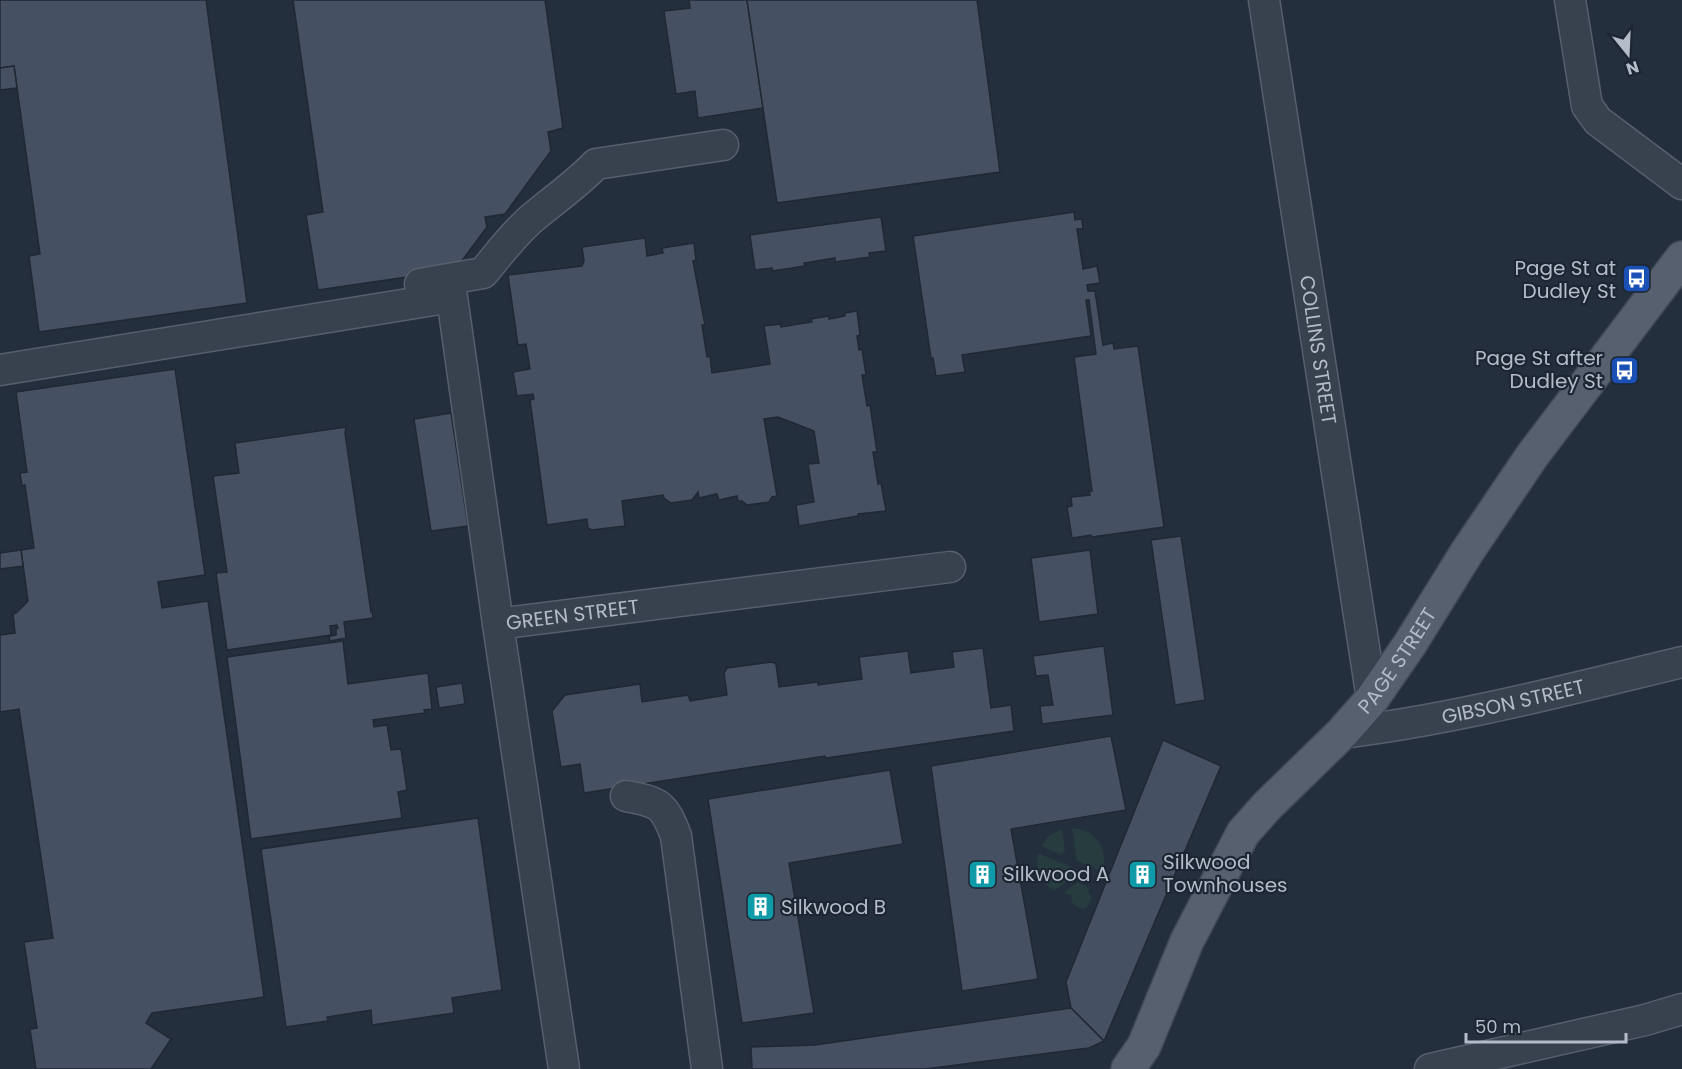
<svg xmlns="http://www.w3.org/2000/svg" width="1682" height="1069" viewBox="0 0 1682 1069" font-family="Poppins,sans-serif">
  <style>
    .green { fill: #263c3f }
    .building { fill: #455162; stroke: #1f2835; stroke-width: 1.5 }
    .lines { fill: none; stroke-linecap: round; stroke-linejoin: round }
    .minor-casing { stroke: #565f6c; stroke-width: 33 }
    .major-casing { stroke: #414a57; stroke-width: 36 }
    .minor { stroke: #38414e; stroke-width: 30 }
    .major { stroke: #56606e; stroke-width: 33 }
    .labels { text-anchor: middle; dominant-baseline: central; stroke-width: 4.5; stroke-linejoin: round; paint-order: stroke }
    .poi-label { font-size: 20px; fill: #b4bcc9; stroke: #1d2633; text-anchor: start }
    .street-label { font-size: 20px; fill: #b4bcc9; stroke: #1d2633 }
  </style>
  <rect width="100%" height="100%" fill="#242f3e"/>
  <g class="green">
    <path d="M1072 828C1097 829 1108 850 1103 872L1077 861Z"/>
    <polygon points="1059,830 1062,830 1065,850 1062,855 1041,846 1049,836"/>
    <path d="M1038 853 1076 869 1078 873 1054 891C1041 882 1035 869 1038 853Z"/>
    <path d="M1078 882 1090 888 1088 891C1094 898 1091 906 1082 909L1074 905 1071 900 1072 895 1065 894V891Z"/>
  </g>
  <g class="building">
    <polygon points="0,0 206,0 247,303 39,332 29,256 40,254 14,66 0,68"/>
    <polygon points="293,0 545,0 563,128 548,132 551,151 505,214 485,217 487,227 455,270 318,290 306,215 323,212"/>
    <polygon points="689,0 747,0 763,108 698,118 695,91 676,94 664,11 690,8"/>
    <polygon points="747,0 977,0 1000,172 777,203"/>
    <polygon points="14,66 17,88 0,90 0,68"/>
    <polygon points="1074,212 1075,220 1082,219 1083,229 1077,229 1083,269 1097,266 1100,283 1087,285 1088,291 1095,291 1103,345 1113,343 1114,349 1138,346 1164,527 1092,537 1091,535 1072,538 1067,507 1072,506 1071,497 1090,495 1089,491 1092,491 1074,357 1096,354 1089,300 1086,300 1091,336 962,355 965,372 936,376 933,358 931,358 913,236"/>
    <polygon points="881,217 886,251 869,253 870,257 835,262 835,258 804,263 805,266 772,271 772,268 755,270 750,235"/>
    <polygon points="645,238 647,256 663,253 662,248 694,243 696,260 693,261 705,325 702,325 707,357 710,356 712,373 770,364 764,326 780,324 781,327 812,322 811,319 829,316 829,319 845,316 845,313 857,311 860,335 857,336 859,350 862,349 866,375 862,375 867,406 870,405 877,452 873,452 878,484 881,483 886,511 858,514 858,516 799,526 796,505 814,502 808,464 819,463 814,431 778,417 764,419 777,496 772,497 769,502 747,505 742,501 738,501 737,496 719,500 717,494 699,498 698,492 692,500 671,503 664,498 663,495 622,501 625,526 592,530 588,528 587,519 547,525 530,400 534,399 533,394 517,396 513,372 530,369 526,344 518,345 508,275 582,266 584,261 582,247"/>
    <polygon points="175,369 205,575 158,582 162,608 208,601 264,997 152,1013 146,1023 171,1039 151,1069 36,1069 30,1029 37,1028 24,942 53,938 19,709 0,712 0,635 15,633 13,614 16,613 28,601 21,550 34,548 25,485 22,486 20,473 27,472 16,392"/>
    <polygon points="451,413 468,526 431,531 414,419"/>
    <polygon points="346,427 345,433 371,612 372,611 373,618 344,622 346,638 330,641 329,636 336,635 336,628 338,628 337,625 330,626 331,635 227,650 216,573 227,572 213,476 239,473 235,443"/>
    <polygon points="1181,536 1205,700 1175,705 1151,540"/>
    <polygon points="21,550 23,566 0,569 0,553"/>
    <polygon points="1090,550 1098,614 1039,622 1031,558"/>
    <polygon points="343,641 348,684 428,673 432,709 424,710 425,713 373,720 374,727 387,725 391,750 401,749 407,790 398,792 402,818 251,839 227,657"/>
    <polygon points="1104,646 1113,715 1042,724 1040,706 1053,705 1048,675 1036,676 1033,656"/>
    <polygon points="983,648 991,708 1011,705 1014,731 826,758 825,756 584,793 580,764 561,767 552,711 565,695 640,684 642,702 688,695 690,701 727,695 724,673 727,668 772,662 776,664 779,687 818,682 818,685 862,679 859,657 908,651 911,673 954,667 952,652"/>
    <polygon points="462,683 465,704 439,708 436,687"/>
    <polygon points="1111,736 1126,810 1011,829 1038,979 962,991 931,766"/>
    <polygon points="1163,740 1221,766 1104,1041 1071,1008 1066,982"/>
    <polygon points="890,770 903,844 789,863 814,1013 742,1023 708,799"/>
    <polygon points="478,818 502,990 452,998 454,1013 372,1025 371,1010 327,1017 328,1021 286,1027 261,849"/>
    <polygon points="1071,1008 1104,1041 1089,1048 925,1069 752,1069 751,1047 815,1045"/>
  </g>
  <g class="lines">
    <defs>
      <g id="minor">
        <path id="s1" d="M1264 0 1372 699"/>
        <polyline points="1570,0 1587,106 1598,121 1682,184"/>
        <path d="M420 284 483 273C498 255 512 236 530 220 552 201 576 185 596 164L723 145"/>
        <polyline points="0,370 452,297 498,624"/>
        <path id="s2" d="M1342 733C1457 719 1570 689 1682 662"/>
        <path d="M626 796C659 802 664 804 676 836L707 1069"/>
        <path id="s3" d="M564 1069 498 624 950 567"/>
        <polyline points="1430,1069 1645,1020 1682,1009"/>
      </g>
      <g id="major">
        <path id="s4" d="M1128 1069 1144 1046 1187 941 1243 833 1267 806 1342 733 1372 699 1410 644 1467 552 1532 456 1682 258"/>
      </g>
    </defs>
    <use href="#minor" class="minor-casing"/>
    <use href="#major" class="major-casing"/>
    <use href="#minor" class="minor"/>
    <use href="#major" class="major"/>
  </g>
  <defs>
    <symbol id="bus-square" viewBox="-11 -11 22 22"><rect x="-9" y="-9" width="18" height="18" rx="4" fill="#1a4fb4" stroke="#1d2633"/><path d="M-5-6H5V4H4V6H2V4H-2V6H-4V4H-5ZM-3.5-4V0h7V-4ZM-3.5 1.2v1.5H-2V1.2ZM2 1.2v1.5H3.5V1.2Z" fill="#fff"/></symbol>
    <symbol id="building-square" viewBox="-11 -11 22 22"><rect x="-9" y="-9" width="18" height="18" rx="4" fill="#0f9aa8" stroke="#1d2633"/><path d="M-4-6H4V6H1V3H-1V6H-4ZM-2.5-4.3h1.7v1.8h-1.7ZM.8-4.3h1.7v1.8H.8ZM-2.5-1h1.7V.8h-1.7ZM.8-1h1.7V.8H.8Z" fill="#fff"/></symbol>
  </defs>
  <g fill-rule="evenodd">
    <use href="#bus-square" x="1620" y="262" width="33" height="33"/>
    <use href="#bus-square" x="1608" y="354" width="33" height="33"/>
    <use href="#building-square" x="966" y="858" width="33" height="33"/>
    <use href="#building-square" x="1126" y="858" width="33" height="33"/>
    <use href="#building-square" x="744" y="890" width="33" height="33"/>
  </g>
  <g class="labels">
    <g class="poi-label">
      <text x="1616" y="268" text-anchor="end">Page St at<tspan x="1616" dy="23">Dudley St</tspan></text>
      <text x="1603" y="358" text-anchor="end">Page St after<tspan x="1603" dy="23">Dudley St</tspan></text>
      <text x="1163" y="862">Silkwood<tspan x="1163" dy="23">Townhouses</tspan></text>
      <text x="1003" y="874">Silkwood A</text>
      <text x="781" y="907">Silkwood B</text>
    </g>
    <g class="street-label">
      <text stroke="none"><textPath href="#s1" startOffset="354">COLLINS STREET</textPath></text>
      <text stroke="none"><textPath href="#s3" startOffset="525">GREEN STREET</textPath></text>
      <text stroke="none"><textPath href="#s4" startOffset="495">PAGE STREET</textPath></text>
      <text stroke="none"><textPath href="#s2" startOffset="174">GIBSON STREET</textPath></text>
    </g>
  </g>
  <g transform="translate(1628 54) rotate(162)" stroke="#1d2633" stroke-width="4.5" paint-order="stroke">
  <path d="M0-4.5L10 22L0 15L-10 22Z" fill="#b4bcc9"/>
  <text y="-9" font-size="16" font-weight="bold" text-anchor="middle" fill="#b4bcc9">N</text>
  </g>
  <path d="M1466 1033v9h160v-9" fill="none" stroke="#b4bcc9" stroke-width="3"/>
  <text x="1475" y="1033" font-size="18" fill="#b4bcc9" stroke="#1d2633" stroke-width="4.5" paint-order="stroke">50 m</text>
</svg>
